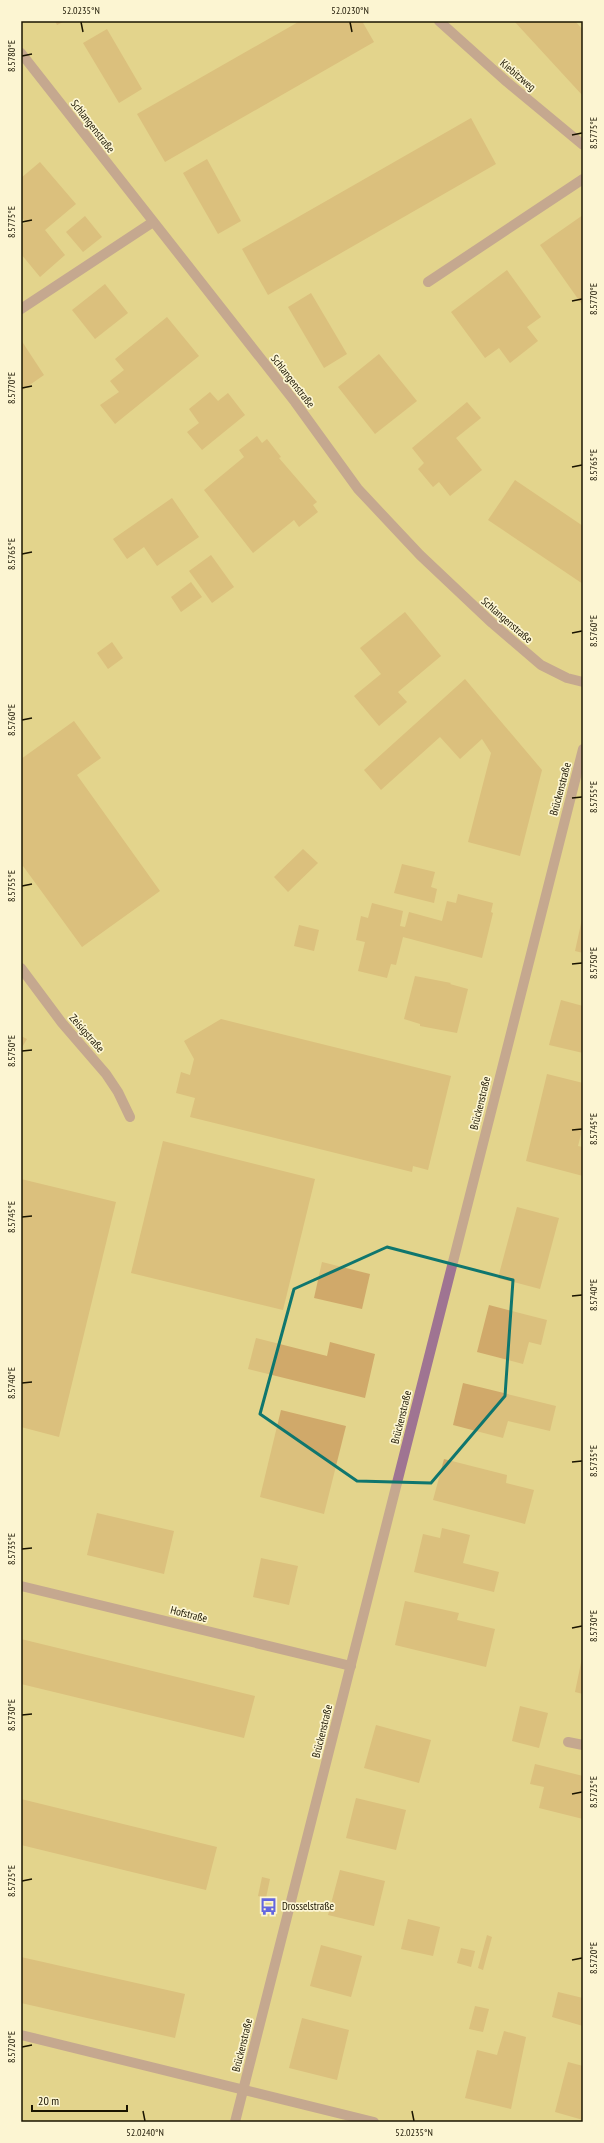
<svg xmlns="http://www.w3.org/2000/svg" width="604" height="2143" viewBox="0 0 604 2143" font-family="'PT Sans Narrow',sans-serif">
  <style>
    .building { fill: #d0a96a }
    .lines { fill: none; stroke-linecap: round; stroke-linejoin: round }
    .minor { stroke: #9f7492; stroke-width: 10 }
    .marked { fill: none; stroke: #0f766e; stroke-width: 3; stroke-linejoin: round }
    .ticks { fill: none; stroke: #1a1400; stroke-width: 1.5 }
    .labels { text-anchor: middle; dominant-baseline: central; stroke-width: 3.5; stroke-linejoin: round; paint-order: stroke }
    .street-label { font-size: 11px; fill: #1a1400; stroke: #fcf5d2 }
    .poi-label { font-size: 11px; fill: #1a1400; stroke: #fcf5d2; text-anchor: start }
    .neatline { fill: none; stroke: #1a1400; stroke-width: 1.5 }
    .ticks-label { font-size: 10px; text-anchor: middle; fill: #1a1400 }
  </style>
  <rect width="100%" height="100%" fill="#e3d48c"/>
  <g class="building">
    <polygon points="55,21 65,21 57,25"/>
    <polygon points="300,21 362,21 374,42 165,162 137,114"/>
    <polygon points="514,21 575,21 583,30 583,96"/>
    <polygon points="107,29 142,89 119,103 83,43"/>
    <polygon points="471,118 496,164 268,295 242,249"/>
    <polygon points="207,159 241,221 218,234 183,173"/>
    <polygon points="40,162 76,204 45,230 65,255 40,277 21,254 21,226 26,222 21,217 21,178"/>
    <polygon points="583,215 583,306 540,245"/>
    <polygon points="85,216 102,237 83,252 66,232"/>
    <polygon points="507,270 541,317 527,327 538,341 510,363 499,348 485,358 451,312"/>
    <polygon points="105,284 128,313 95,339 72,310"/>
    <polygon points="311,293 347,354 324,368 288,307"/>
    <polygon points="167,317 199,356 115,424 100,405 119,392 110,381 124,370 115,359"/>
    <polygon points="21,340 44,375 21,391"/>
    <polygon points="379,354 417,401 375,434 338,387"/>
    <polygon points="210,392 218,401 228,393 245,415 202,450 187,432 199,423 189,409"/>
    <polygon points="467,402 481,418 456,438 482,470 450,496 439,482 433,487 418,469 424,463 412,448"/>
    <polygon points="257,436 262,443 267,439 281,457 279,458 317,502 313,505 318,512 299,527 294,520 253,553 204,490 244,457 239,450"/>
    <polygon points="515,480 583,526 583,584 488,520"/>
    <polygon points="172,498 199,537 157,566 144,547 127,559 113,539"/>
    <polygon points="211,555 234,587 212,603 189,571"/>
    <polygon points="191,582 202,597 181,612 171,597"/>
    <polygon points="405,612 441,656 398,692 407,702 379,726 354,696 381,674 360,648"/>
    <polygon points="112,642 123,658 108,669 97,653"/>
    <polygon points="465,679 542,770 520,856 468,842 491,753 482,739 460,759 440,737 381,790 364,770"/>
    <polygon points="74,721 101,758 77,775 160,891 82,947 23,866 21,868 21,759"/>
    <polygon points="303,849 318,863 288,892 274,877"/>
    <polygon points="402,864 435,872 431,887 437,889 434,903 394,893"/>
    <polygon points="458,894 493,903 491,912 493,913 482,958 403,937 396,965 391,964 387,978 358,971 365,942 356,940 361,916 368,918 372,903 403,911 400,926 405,927 409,912 442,921 447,901 456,903"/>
    <polygon points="582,919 583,919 583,953 575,951"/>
    <polygon points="299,925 319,930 314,951 294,946"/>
    <polygon points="415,976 451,983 450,984 468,989 457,1033 420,1026 420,1024 404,1019"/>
    <polygon points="561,1000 583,1006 583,1053 549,1045"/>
    <polygon points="221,1019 451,1076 428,1170 413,1166 412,1172 190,1117 195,1098 176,1093 181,1072 190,1075 194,1059 184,1041"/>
    <polygon points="21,1036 27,1039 21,1049"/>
    <polygon points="547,1074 583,1083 583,1126 578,1146 583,1147 583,1176 526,1161"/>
    <polygon points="163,1141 315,1179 283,1310 131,1273"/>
    <polygon points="21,1179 116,1202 59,1437 21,1427"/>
    <polygon points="517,1207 559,1218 540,1289 498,1278"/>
    <polygon points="322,1262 370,1274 362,1309 314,1298"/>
    <polygon points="489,1305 547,1320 541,1345 529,1342 523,1364 477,1352"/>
    <polygon points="256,1338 327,1356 330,1342 375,1354 365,1398 248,1369"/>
    <polygon points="463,1383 556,1406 550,1431 508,1421 503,1438 453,1425"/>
    <polygon points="281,1410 346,1426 324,1514 260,1497"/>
    <polygon points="444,1459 507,1475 506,1483 534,1490 525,1524 433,1500"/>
    <polygon points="97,1513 174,1531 164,1574 87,1555"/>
    <polygon points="442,1528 470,1535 463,1563 499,1572 494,1592 414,1572 423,1534 440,1538"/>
    <polygon points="261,1558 298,1566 289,1605 253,1597"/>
    <polygon points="405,1601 459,1613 457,1620 495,1629 486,1667 395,1645"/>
    <polygon points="21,1639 255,1696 244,1738 21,1684"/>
    <polygon points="582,1658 583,1658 583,1694 575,1692"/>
    <polygon points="520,1706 548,1713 539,1748 512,1741"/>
    <polygon points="376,1725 431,1740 419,1783 364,1768"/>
    <polygon points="535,1764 583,1776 583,1819 539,1808 544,1787 530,1784"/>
    <polygon points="356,1798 406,1810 396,1850 346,1838"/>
    <polygon points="21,1799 217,1847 206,1890 21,1845"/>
    <polygon points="340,1870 385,1881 374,1926 328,1915"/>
    <polygon points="262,1877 270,1879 266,1898 258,1896"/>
    <polygon points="408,1919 440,1927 433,1956 401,1949"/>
    <polygon points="487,1935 492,1937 483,1970 478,1968"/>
    <polygon points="321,1945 362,1956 351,1997 310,1986"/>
    <polygon points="461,1948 475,1951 471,1967 457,1963"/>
    <polygon points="21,1957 185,1994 175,2038 21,2003"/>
    <polygon points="558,1992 583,1998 583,2026 552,2017"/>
    <polygon points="475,2006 489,2009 483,2032 469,2029"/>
    <polygon points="302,2018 349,2030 337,2080 289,2068"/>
    <polygon points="504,2031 526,2037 511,2109 465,2098 477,2050 497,2055"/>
    <polygon points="568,2062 583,2066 583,2120 555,2112"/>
  </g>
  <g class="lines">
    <g class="minor">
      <polyline points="439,21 507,82 583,145"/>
      <polyline points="21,53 295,402 358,489 420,555 492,623 541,665 567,678 583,682"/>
      <polyline points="428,282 583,179"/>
      <polyline points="21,309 153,222"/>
      <polyline points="21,968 62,1023 106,1074 118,1092 130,1117"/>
      <polyline points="21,1586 351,1666"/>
      <polyline points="568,1742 583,1745"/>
      <polyline points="21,2035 374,2122"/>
      <polyline points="235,2122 583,749"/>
    </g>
  </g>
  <path d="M0 0H604V2143H0ZM387 1247 513 1280 505 1396 431 1483 357 1481 260 1414 294 1289Z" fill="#e3d48c" fill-opacity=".55" fill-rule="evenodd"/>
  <path class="marked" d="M387 1247 513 1280 505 1396 431 1483 357 1481 260 1414 294 1289Z"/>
  <path class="ticks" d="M81 22 83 32M350 22 352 32M22 56 32 54M572 135 582 133M22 222 32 220M572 301 582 299M22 388 32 386M572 467 582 465M22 554 32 552M572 633 582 631M22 720 32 718M572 798 582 797M22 886 32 884M572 964 582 963M22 1051 32 1050M572 1130 582 1129M22 1217 32 1216M572 1296 582 1295M22 1383 32 1382M572 1462 582 1461M22 1549 32 1548M572 1628 582 1626M22 1715 32 1714M572 1794 582 1792M22 1881 32 1879M572 1960 582 1958M22 2047 32 2045M143 2111 145 2121M412 2111 414 2121"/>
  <defs>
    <symbol id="bus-bare" viewBox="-9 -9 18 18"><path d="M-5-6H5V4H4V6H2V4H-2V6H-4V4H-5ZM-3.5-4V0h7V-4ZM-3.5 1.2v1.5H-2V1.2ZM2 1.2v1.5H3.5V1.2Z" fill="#6467e0" stroke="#fcf5d2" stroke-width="2.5" paint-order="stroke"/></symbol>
  </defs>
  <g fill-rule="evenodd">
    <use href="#bus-bare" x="256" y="1894" width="25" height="25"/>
  </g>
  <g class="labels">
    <g class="street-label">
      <text transform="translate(518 75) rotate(40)">Kiebitzweg</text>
      <text transform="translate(93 126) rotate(52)">Schlangenstraße</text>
      <text transform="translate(293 381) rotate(52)">Schlangenstraße</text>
      <text transform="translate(507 620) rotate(41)">Schlangenstraße</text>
      <text transform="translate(560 789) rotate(-75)">Brückenstraße</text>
      <text transform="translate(87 1033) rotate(49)">Zeisigstraße</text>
      <text transform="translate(480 1103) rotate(-76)">Brückenstraße</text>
      <text transform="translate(401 1417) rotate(-76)">Brückenstraße</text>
      <text transform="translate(189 1614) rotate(14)">Hofstraße</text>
      <text transform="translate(322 1731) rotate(-76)">Brückenstraße</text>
      <text transform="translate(242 2045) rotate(-76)">Brückenstraße</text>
    </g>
    <g class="poi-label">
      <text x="282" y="1906">Drosselstraße</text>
    </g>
  </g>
  <rect width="604" height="2143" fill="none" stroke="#fcf5d2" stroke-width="44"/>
  <path d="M32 2105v6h95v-6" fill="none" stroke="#1a1400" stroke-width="2"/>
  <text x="38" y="2105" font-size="12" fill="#1a1400" stroke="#fcf5d2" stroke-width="3" paint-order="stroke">20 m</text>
  <rect x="22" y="22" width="560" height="2099" class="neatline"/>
  <g class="ticks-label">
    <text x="81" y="14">52.0235°N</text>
    <text x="350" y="14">52.0230°N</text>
    <text transform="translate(11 56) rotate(-90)" y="4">8.5780°E</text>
    <text transform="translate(593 133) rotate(-90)" y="4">8.5775°E</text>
    <text transform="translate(11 222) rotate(-90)" y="4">8.5775°E</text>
    <text transform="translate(593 299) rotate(-90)" y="4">8.5770°E</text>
    <text transform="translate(11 388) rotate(-90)" y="4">8.5770°E</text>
    <text transform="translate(593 465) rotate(-90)" y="4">8.5765°E</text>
    <text transform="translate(11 554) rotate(-90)" y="4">8.5765°E</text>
    <text transform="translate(593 631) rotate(-90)" y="4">8.5760°E</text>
    <text transform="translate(11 720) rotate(-90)" y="4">8.5760°E</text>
    <text transform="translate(593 797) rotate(-90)" y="4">8.5755°E</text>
    <text transform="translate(11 886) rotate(-90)" y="4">8.5755°E</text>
    <text transform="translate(593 963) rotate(-90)" y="4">8.5750°E</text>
    <text transform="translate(11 1051) rotate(-90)" y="4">8.5750°E</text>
    <text transform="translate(593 1129) rotate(-90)" y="4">8.5745°E</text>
    <text transform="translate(11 1217) rotate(-90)" y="4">8.5745°E</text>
    <text transform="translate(593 1295) rotate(-90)" y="4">8.5740°E</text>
    <text transform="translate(11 1383) rotate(-90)" y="4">8.5740°E</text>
    <text transform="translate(593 1461) rotate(-90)" y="4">8.5735°E</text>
    <text transform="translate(11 1549) rotate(-90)" y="4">8.5735°E</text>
    <text transform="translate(593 1626) rotate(-90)" y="4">8.5730°E</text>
    <text transform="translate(11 1715) rotate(-90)" y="4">8.5730°E</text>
    <text transform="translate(593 1792) rotate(-90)" y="4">8.5725°E</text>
    <text transform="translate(11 1881) rotate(-90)" y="4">8.5725°E</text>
    <text transform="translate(593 1958) rotate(-90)" y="4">8.5720°E</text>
    <text transform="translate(11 2047) rotate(-90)" y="4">8.5720°E</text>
    <text x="145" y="2136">52.0240°N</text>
    <text x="414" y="2136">52.0235°N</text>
  </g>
</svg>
